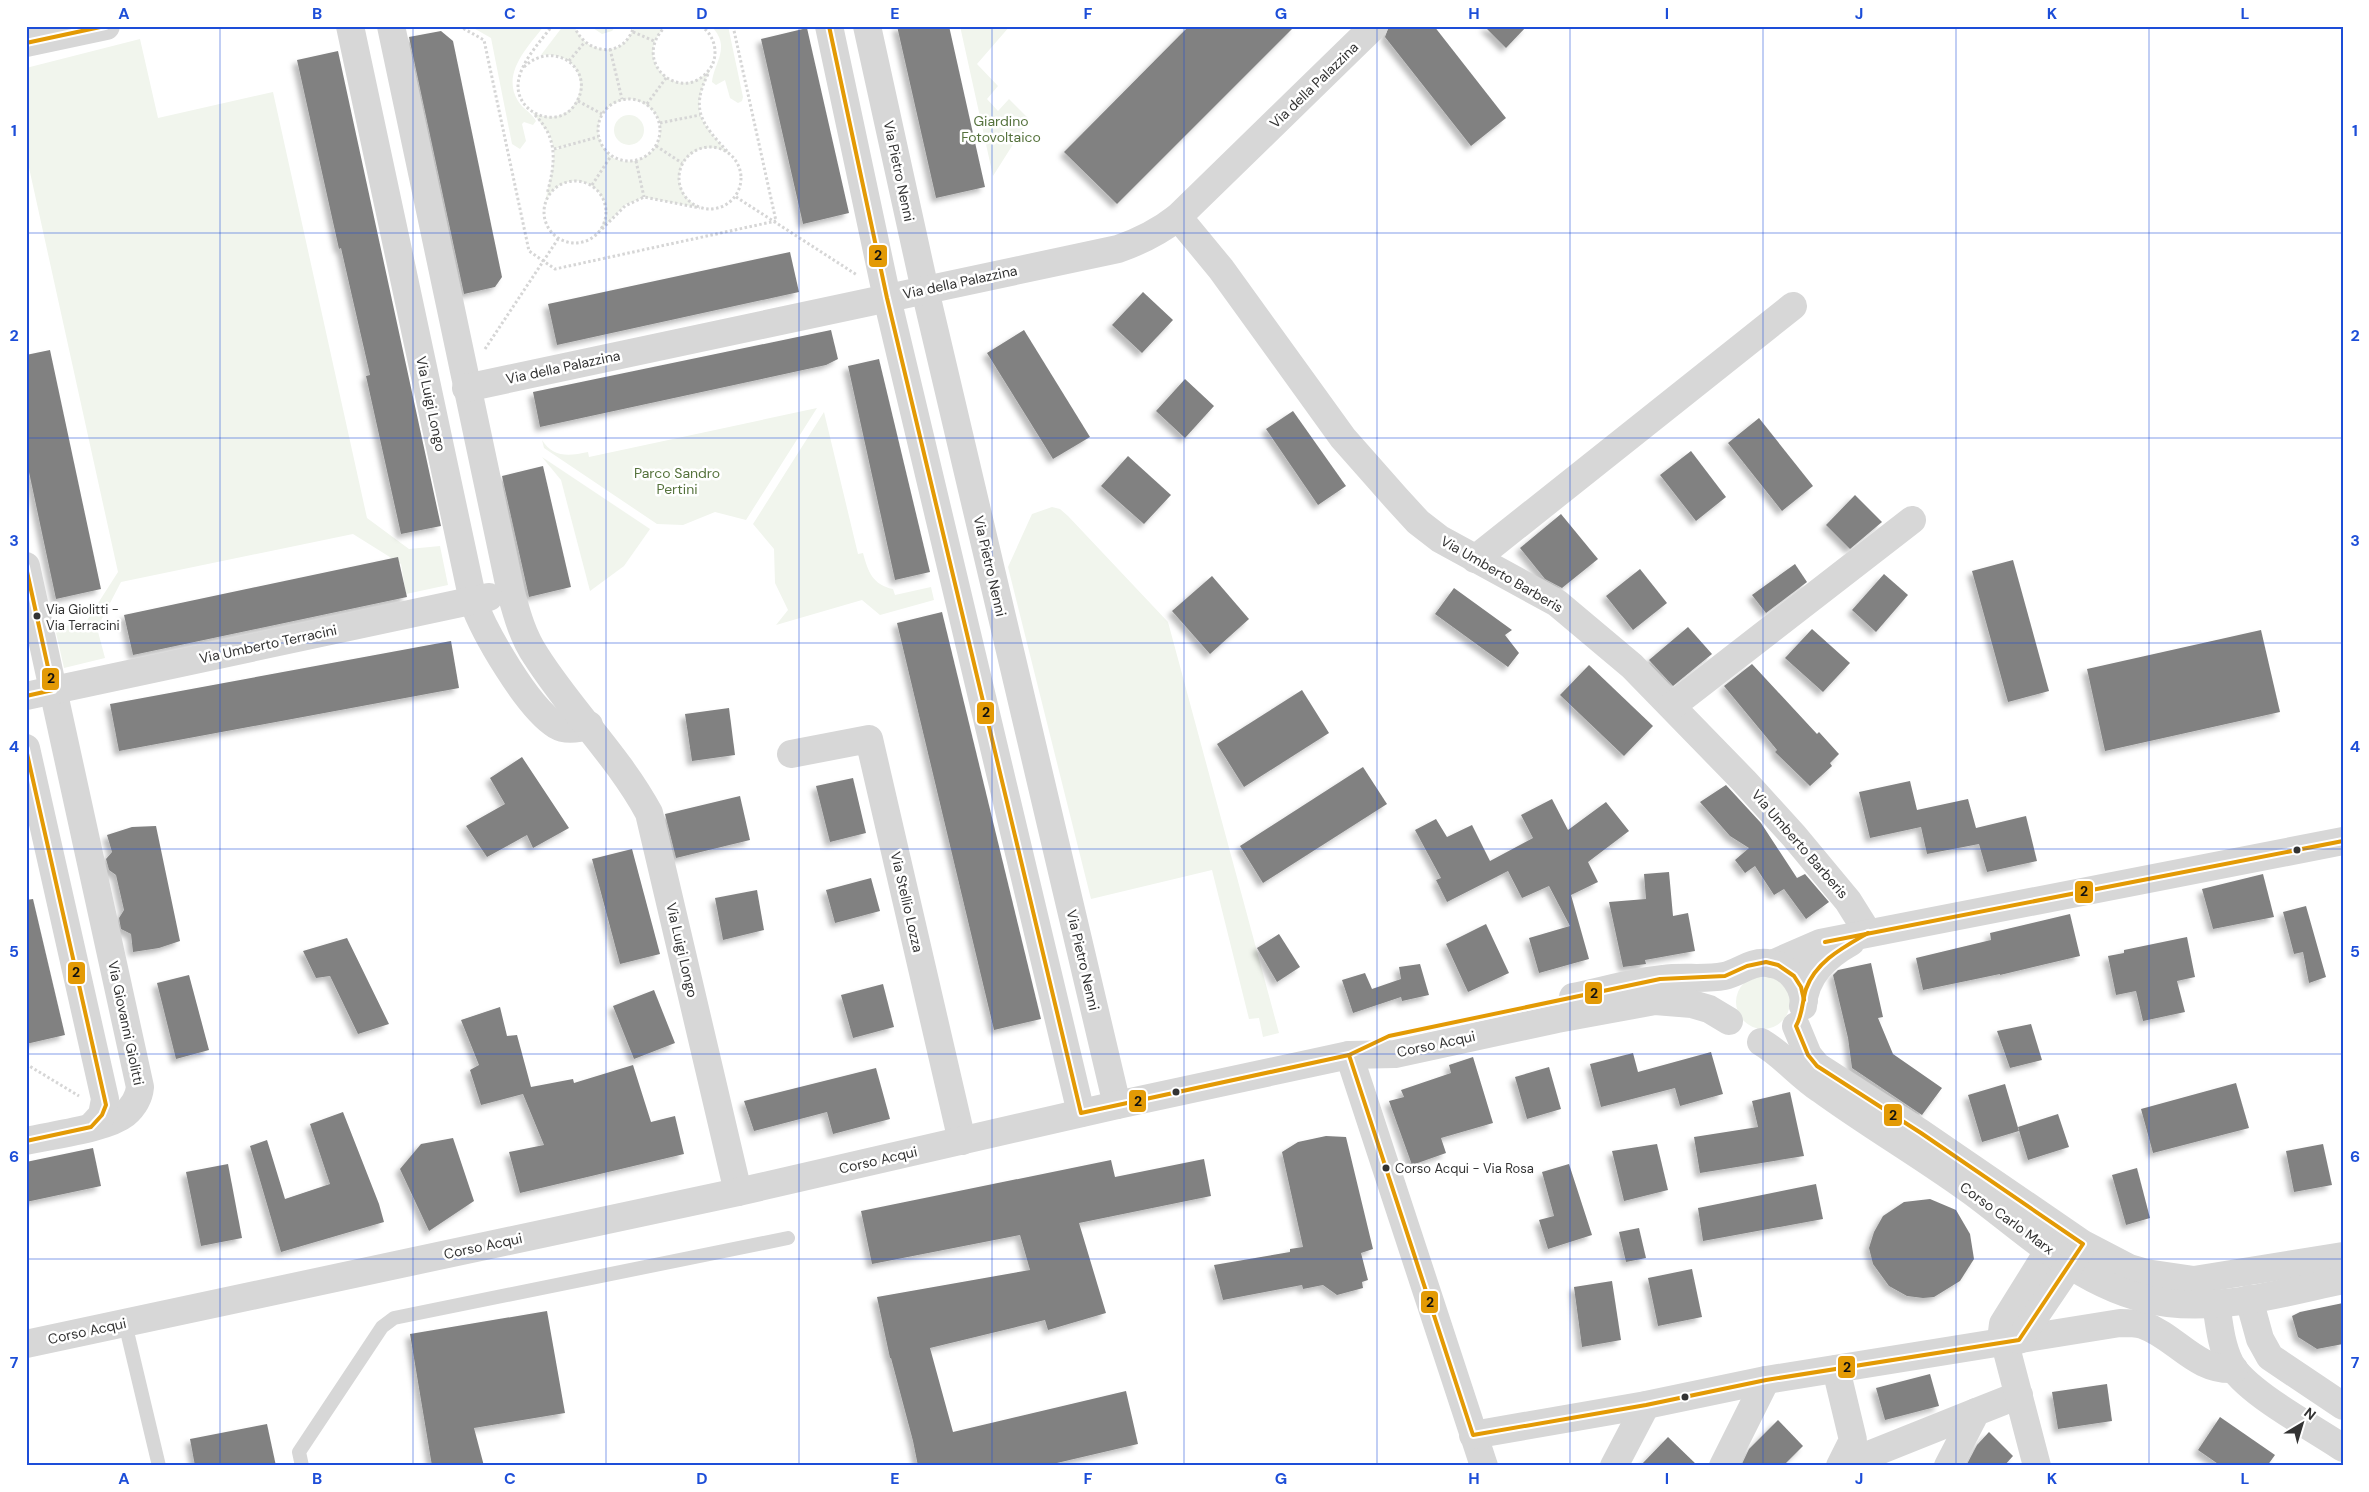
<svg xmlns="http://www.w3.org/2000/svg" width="2369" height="1492" viewBox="0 0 2369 1492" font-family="'DM Sans',sans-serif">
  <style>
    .green { fill: #f1f5ed; fill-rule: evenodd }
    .building { fill: #818181; filter: url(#shadow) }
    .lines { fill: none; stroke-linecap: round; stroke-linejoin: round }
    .path { stroke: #d6d6d6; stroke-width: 3; stroke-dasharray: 2.5 2.5; stroke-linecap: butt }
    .service { stroke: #d7d7d7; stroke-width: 14 }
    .minor { stroke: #d7d7d7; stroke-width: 28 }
    .tertiary { stroke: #d7d7d7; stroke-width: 28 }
    .bus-1-casing { stroke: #fff; stroke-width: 8 }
    .bus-1 { stroke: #e39a05; stroke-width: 4 }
    .grid { fill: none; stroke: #1d4ed8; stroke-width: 1; stroke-opacity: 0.55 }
    .bus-dot { fill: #333; stroke: #fff; stroke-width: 2 }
    .labels { text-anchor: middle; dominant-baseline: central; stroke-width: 5; stroke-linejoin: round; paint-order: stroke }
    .bus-label { font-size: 13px; fill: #333; stroke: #fff; text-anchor: start }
    .street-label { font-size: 14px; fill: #333; stroke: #fff }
    .park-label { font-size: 14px; fill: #55723c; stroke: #fff }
    .line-badge { stroke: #fff; stroke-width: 2 }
    .pale-badge-label { font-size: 14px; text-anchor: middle; font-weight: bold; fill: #111 }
    .neatline { fill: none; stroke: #1d4ed8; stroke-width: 2 }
    .grid-label { font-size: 16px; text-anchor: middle; font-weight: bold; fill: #1d4ed8 }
  </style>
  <defs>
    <filter id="shadow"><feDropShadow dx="-4.5" dy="4.5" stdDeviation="2.5" flood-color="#0004"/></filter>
  </defs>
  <rect width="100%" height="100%" fill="#fff"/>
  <g class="green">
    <path d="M470 26H544C528 47 501 73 518 101 523 109 532 113 536 121L533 125 524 122 522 124 526 141 520 149 512 144 491 38Z"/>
    <path d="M563 26H574C586 55 624 60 634 26H666C629 60 680 108 712 67 689 110 698 120 729 153 687 130 657 187 701 208L644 197 625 205 596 235C629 194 568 156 545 202L553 167 554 150 576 143 554 149 550 135 532 112C586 138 602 49 541 55ZM631 99C652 103 668 122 657 144 654 151 647 156 640 159 597 176 577 103 631 99Z"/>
    <polygon points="590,26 616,26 612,31 602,34"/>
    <path d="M711 26H728L743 97 742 101 738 103 730 98 725 80 716 85 712 82C714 62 732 47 711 26Z"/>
    <polygon points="960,26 1010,26 977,64 998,86 987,99 998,111 1009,99 1029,119 993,176"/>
    <polygon points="140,39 158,118 273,92 367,518 409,549 440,546 448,585 406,594 401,564 353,534 121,582 97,628 105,658 64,668 55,628 86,622 118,572 26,154 26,68"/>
    <circle cx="629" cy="130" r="15"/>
    <path d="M817 408 746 520 715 512 683 525 657 524 544 448 542 440C553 458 569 456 588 452L589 457Z"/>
    <path d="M824 412 858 554 863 553C868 572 873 585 893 589L895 595 931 587 934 600 880 615 862 600 776 625 788 610 775 583 774 549 753 524Z"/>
    <polygon points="542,457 650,529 624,566 590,591 561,480"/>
    <polygon points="1052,507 1060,509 1068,516 1168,622 1279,1033 1263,1037 1259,1018 1249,1019 1212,870 1091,899 1008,567 1032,514"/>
    <circle cx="1763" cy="1002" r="27"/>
  </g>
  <g class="building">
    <polygon points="897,26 949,26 985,187 936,198"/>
    <polygon points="1189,26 1295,26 1117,204 1064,152"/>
    <polygon points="1389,26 1434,26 1506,118 1471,146 1385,37"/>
    <polygon points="1484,26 1527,26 1506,48"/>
    <polygon points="807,28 849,213 803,224 761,39"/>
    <polygon points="441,31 453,41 502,277 495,287 464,294 409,37"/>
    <polygon points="338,51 441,526 401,534 366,376 370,375 341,248 339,249 297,60"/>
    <polygon points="790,252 799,292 557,345 548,304"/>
    <polygon points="1143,292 1173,320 1142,353 1112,325"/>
    <polygon points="831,330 838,359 826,365 540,427 533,392"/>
    <polygon points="1024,330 1090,437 1053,459 987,353"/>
    <polygon points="50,350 101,589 56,599 26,458 26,355"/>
    <polygon points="879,359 930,572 895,580 848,366"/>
    <polygon points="1185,379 1214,406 1185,438 1156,411"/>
    <polygon points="1293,411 1346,486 1318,505 1266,429"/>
    <polygon points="1759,418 1813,486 1782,511 1728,443"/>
    <polygon points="1691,451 1726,497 1696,521 1660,475"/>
    <polygon points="1128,456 1171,495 1144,524 1101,486"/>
    <polygon points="543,466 571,587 529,597 502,476"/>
    <polygon points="1855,495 1882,522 1850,549 1826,525"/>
    <polygon points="1561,514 1598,559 1562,588 1545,579 1520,548"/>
    <polygon points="398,557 407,597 133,655 124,615"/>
    <polygon points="2013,560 2049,691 2008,702 1972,571"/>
    <polygon points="1795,564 1807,582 1766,613 1752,595"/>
    <polygon points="1640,569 1667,603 1633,630 1606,596"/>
    <polygon points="1884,574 1908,595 1876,632 1852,610"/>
    <polygon points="1212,576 1249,619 1210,654 1172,611"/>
    <polygon points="1454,588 1512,630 1505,635 1519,653 1508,667 1435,614"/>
    <polygon points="942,612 1041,1019 994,1030 897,623"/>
    <polygon points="1688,627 1712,654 1673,686 1649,660"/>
    <polygon points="1812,629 1850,663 1823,692 1785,658"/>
    <polygon points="2261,630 2280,712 2105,751 2087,669"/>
    <polygon points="451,641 459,688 119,751 110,704"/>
    <polygon points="1752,664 1817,734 1819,732 1839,754 1830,763 1832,766 1810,786 1775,752 1777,750 1724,686"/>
    <polygon points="1589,665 1653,726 1624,756 1560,695"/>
    <polygon points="1302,690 1329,733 1244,787 1217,744"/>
    <polygon points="729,708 735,755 692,761 685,714"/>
    <polygon points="522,757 569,828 533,848 527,835 487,857 466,826 505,804 490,778"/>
    <polygon points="1363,767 1387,804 1263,883 1240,846"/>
    <polygon points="853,778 866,833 830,842 816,786"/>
    <polygon points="1910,781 1917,810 1968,799 1976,828 2026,816 2037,861 1987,872 1979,844 1927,854 1921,827 1870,838 1859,792"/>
    <polygon points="1726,785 1761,823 1797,878 1805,874 1829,902 1806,919 1784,889 1774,895 1755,866 1745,873 1735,860 1749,848 1730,836 1700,802"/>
    <polygon points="740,796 750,840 676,858 665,814"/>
    <polygon points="1552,799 1568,830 1606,802 1629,831 1588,862 1598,882 1571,895 1589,959 1539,973 1529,938 1570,926 1549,886 1522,898 1508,871 1447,902 1436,880 1441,878 1415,830 1436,819 1447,837 1472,825 1490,861 1533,838 1521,815"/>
    <polygon points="156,826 180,941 159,948 133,952 131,934 121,929 119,918 124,910 116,875 109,870 106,859 112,852 107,835 132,827"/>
    <polygon points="632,849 660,954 620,964 592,859"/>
    <polygon points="1669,872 1673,916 1688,913 1695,951 1645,960 1646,964 1623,967 1609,902 1646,899 1644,874"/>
    <polygon points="2263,874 2274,917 2213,929 2202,889"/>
    <polygon points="871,878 880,911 835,923 826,890"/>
    <polygon points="757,890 764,930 723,940 715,898"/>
    <polygon points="33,899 65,1035 26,1044 26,900"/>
    <polygon points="2306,906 2326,977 2309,983 2303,952 2294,954 2283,912"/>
    <polygon points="2070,914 2080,956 2000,975 2000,974 1923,990 1916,958 1991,940 1990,933"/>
    <polygon points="1486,924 1509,973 1468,992 1446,944"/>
    <polygon points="1279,934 1300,967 1277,982 1257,948"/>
    <polygon points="2187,937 2195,977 2177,981 2185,1012 2143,1021 2136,991 2116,995 2108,956 2124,953 2124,950"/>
    <polygon points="347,938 389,1024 358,1034 330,976 316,978 303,951"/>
    <polygon points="1871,963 1883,1017 1878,1018 1893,1054 1942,1088 1922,1115 1852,1068 1848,1038 1833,975 1838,970"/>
    <polygon points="1420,964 1429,995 1402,1001 1401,997 1353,1013 1342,980 1365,973 1372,989 1401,979 1399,967"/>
    <polygon points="189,975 209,1050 176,1059 157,983"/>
    <polygon points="883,984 894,1027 853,1038 841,995"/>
    <polygon points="654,990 675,1043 634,1059 613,1006"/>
    <polygon points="500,1007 507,1036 517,1035 531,1087 573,1079 574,1083 633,1065 651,1122 675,1116 684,1154 520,1193 509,1152 544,1145 523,1094 481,1105 470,1070 479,1065 461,1020"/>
    <polygon points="2031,1024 2042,1060 2010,1068 1997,1031"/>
    <polygon points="1711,1052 1723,1094 1680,1106 1675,1088 1601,1107 1590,1064 1633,1053 1638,1072"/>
    <polygon points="1473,1057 1493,1123 1441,1138 1446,1153 1412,1165 1389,1101 1404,1097 1401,1090 1451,1073 1449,1065"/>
    <polygon points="1549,1067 1561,1109 1527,1119 1515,1077"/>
    <polygon points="876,1068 890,1119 833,1134 827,1112 754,1131 744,1101"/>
    <polygon points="2236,1083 2249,1128 2153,1153 2141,1109"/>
    <polygon points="2005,1084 2019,1131 1982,1142 1968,1095"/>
    <polygon points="1790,1092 1804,1156 1700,1173 1694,1137 1758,1127 1752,1101"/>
    <polygon points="343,1112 379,1204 384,1222 281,1252 250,1146 267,1140 285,1199 330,1184 310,1124"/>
    <polygon points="2058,1114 2069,1147 2028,1160 2018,1127"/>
    <polygon points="1326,1136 1346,1137 1373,1249 1361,1253 1368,1280 1362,1282 1363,1288 1337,1295 1323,1285 1303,1289 1302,1285 1223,1300 1214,1265 1290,1252 1290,1249 1303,1247 1282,1152 1298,1142"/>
    <polygon points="453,1138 474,1201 429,1231 400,1169 421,1144"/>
    <polygon points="1657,1144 1668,1190 1624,1201 1612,1151"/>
    <polygon points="2323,1144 2332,1185 2294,1192 2286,1151"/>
    <polygon points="93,1148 101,1186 26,1202 26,1162"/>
    <polygon points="1204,1159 1211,1196 1079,1223 1106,1313 1048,1330 1045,1320 930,1348 953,1432 1126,1391 1138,1444 1044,1466 918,1466 913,1441 891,1358 890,1358 877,1297 1030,1270 1020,1235 872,1264 861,1211 1111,1160 1115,1177"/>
    <polygon points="228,1164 242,1238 201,1246 186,1172"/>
    <polygon points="1569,1164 1592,1235 1548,1249 1539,1220 1554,1216 1542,1172"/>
    <polygon points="2137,1168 2150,1218 2126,1225 2112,1175"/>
    <polygon points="1816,1184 1823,1219 1703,1241 1698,1208"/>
    <polygon points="1930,1199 1956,1210 1970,1234 1974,1259 1960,1281 1934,1297 1923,1298 1907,1296 1889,1286 1873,1264 1869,1248 1874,1232 1883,1216 1904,1202"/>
    <polygon points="1639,1228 1646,1258 1626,1262 1619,1232"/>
    <polygon points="1692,1269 1702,1317 1658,1326 1648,1278"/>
    <polygon points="1612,1281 1621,1340 1582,1347 1574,1287"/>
    <polygon points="2343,1303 2343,1344 2317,1349 2298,1337 2292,1316 2300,1312"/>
    <polygon points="547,1311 565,1413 474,1428 484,1466 432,1466 410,1334"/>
    <polygon points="1930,1374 1939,1406 1885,1420 1876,1388"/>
    <polygon points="2107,1384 2112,1421 2058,1429 2052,1392"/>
    <polygon points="2220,1417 2275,1455 2267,1466 2221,1466 2198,1450"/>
    <polygon points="1778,1420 1803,1446 1783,1466 1741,1466 1749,1449"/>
    <polygon points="267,1424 276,1466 195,1466 190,1439"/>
    <polygon points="1989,1432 2013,1456 2004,1466 1966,1466 1977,1445"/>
    <polygon points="1668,1437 1698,1466 1640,1466"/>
  </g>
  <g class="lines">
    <g class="path">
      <polyline points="459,26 484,40 529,251 555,269 776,221"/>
      <path d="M574 26C586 55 624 60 634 26"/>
      <path d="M666 26C629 61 681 106 709 70 713 65 715 59 715 52 715 42 710 32 701 26"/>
      <polyline points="733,26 776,221"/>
      <polyline points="633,32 654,41"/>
      <polyline points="610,49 622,99"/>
      <polyline points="569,61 584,43"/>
      <path d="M524 67C555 37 599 72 574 106 557 129 518 114 518 86 518 65 540 42 552 26"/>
      <path d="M708 74C690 110 702 124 727 151"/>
      <circle cx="629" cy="130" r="31"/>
      <polyline points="578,101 602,114"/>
      <polyline points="647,104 666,78"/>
      <path d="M535 115C559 139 555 164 547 194"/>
      <polyline points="660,123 700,115"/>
      <polyline points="656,146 682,163"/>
      <circle cx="710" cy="178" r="31"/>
      <polyline points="554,149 598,137"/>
      <polyline points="636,161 644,197"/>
      <circle cx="575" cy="212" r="31"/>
      <polyline points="592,185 611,156"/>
      <polyline points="736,197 857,275"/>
      <polyline points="602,229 625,206 644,197 700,208"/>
      <polyline points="485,349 558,239"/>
      <polyline points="26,1064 79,1096"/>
    </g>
    <g class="service">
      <polyline points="125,1323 159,1466"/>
      <polyline points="302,1466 299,1452 382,1327 394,1318 788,1238"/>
    </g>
    <g class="minor">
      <path d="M350 26 473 601C484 632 527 707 556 725 566 731 578 729 589 725"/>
      <path d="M391 26 511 593C517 615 523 637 536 656 571 711 618 756 649 813L738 1192"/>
      <polyline points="829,26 887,298 1081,1113"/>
      <polyline points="867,26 925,290 1117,1105"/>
      <polyline points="26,43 106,26"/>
      <polyline points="1178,217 1221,269 1343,438 1396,498 1418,522 1440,539 1557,603 1632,666 1744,781 1794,836 1848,901 1868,933"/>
      <path d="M466 388 1118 249C1141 241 1159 232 1178 217L1374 26"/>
      <polyline points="1475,559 1793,306"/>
      <path d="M26 566 140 1087C139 1097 133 1107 125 1114 106 1129 51 1135 26 1141"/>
      <polyline points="26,696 489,597"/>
      <polyline points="1672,706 1912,520"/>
      <polyline points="26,748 105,1099 102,1115 91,1127"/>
      <polyline points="791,754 869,739 962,1141"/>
      <polyline points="1349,1055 1484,1466"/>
      <polyline points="2249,1299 2260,1339 2270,1357 2343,1406"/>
      <path d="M2216 1303C2219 1323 2221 1345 2230 1363 2245 1392 2314 1428 2343 1448"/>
      <polyline points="1836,1369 1853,1440 1840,1466"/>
      <path d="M1473 1435 1646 1405 1766 1380 2120 1323C2127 1323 2136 1323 2143 1325 2177 1337 2195 1371 2234 1369"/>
      <polyline points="1614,1466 1646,1405"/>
      <polyline points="1723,1466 1766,1380"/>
      <polyline points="1841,1466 1976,1412"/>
      <polyline points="1948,1466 1976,1412 2019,1395"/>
      <polyline points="2037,1466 2002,1332 2003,1324 2049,1250"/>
    </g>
    <g class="tertiary">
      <polyline points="1772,964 1820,943 2343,841"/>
      <path d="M1573 997C1603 991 1633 982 1663 979 1683 976 1704 980 1724 976 1739 973 1751 961 1767 963 1788 965 1801 981 1804 1000"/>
      <path d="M1803 1006C1805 975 1826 956 1851 942"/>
      <polyline points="1796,1026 1808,1055 1817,1066 1921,1133 2083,1244 2129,1268 2146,1273 2194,1280 2343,1256"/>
      <path d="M1761 1042C1783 1055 1799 1075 1820 1089 1872 1127 1928 1159 1979 1197 2037 1241 2093 1294 2168 1303 2226 1310 2286 1292 2343 1280"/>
      <polyline points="2019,1340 2080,1250"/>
      <polyline points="26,1344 738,1192 1117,1105 1349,1055 1395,1054 1557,1019 1655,1001 1692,1004 1709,1009 1729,1021"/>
    </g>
    <defs>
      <g id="bus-1">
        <polyline points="829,26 887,298 1081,1113 1349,1055 1389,1036 1660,979 1725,976 1747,966 1766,962 1778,965 1794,976 1801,987 1804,1000"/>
        <polyline points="26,43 105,26"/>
        <polyline points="26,567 53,690 26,696"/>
        <polyline points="26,749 106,1105 102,1115 91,1127 26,1141"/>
        <polyline points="1825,942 2343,841"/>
        <path d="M1349 1055 1473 1435 1646 1405 1766 1380 2019 1340 2083 1244 1921 1133 1817 1066 1808 1055 1796 1026C1803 1014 1802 1001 1806 989 1816 961 1844 947 1868 933"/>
      </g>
    </defs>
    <use href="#bus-1" class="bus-1-casing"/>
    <use href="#bus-1" class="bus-1"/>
  </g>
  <path class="grid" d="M220 26V1466M413 26V1466M606 26V1466M799 26V1466M992 26V1466M1184 26V1466M1377 26V1466M1570 26V1466M1763 26V1466M1956 26V1466M2149 26V1466M26 233H2343M26 438H2343M26 643H2343M26 849H2343M26 1054H2343M26 1259H2343"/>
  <g class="bus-dot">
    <circle cx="37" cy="616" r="4.5"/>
    <circle cx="2297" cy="850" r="4.5"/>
    <circle cx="1176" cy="1092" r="4.5"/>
    <circle cx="1386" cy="1168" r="4.5"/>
    <circle cx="1685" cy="1397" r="4.5"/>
  </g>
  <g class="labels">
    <g class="bus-label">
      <text x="46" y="609">Via Giolitti -<tspan x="46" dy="16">Via Terracini</tspan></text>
      <text x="1395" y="1168">Corso Acqui - Via Rosa</text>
    </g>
    <g class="street-label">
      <text transform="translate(1314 85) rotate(-44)">Via della Palazzina</text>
      <text transform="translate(899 171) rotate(78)">Via Pietro Nenni</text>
      <text transform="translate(960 282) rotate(-12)">Via della Palazzina</text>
      <text transform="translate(563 367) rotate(-12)">Via della Palazzina</text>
      <text transform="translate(431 404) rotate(78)">Via Luigi Longo</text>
      <text transform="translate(990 566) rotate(77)">Via Pietro Nenni</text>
      <text transform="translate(1502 574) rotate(30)">Via Umberto Barberis</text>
      <text transform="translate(268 644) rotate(-12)">Via Umberto Terracini</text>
      <text transform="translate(1800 844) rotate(49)">Via Umberto Barberis</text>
      <text transform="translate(907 902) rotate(77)">Via Stellio Lozza</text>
      <text transform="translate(682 950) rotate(77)">Via Luigi Longo</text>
      <text transform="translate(1083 960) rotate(77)">Via Pietro Nenni</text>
      <text transform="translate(126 1023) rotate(78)">Via Giovanni Giolitti</text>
      <text transform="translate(1436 1044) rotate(-12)">Corso Acqui</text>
      <text transform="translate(878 1160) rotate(-13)">Corso Acqui</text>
      <text transform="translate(2007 1218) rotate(36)">Corso Carlo Marx</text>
      <text transform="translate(483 1246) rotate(-12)">Corso Acqui</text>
      <text transform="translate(87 1331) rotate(-12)">Corso Acqui</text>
    </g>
    <g class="park-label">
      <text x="1001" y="121">Giardino<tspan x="1001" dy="16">Fotovoltaico</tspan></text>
      <text x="677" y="473">Parco Sandro<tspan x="677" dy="16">Pertini</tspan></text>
    </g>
  </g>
  <g class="line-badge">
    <rect x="868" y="244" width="20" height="24" rx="5" fill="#e39a05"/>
    <rect x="41" y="667" width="19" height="24" rx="5" fill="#e39a05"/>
    <rect x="976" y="701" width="19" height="24" rx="5" fill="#e39a05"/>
    <rect x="2074" y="880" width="20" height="24" rx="5" fill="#e39a05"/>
    <rect x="67" y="961" width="19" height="24" rx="5" fill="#e39a05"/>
    <rect x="1584" y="981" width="19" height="24" rx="5" fill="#e39a05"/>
    <rect x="1128" y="1089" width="19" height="24" rx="5" fill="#e39a05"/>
    <rect x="1883" y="1103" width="20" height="24" rx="5" fill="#e39a05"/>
    <rect x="1420" y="1290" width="19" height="24" rx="5" fill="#e39a05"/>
    <rect x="1837" y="1355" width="19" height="24" rx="5" fill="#e39a05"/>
  </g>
  <g class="pale-badge-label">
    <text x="878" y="260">2</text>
    <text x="51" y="683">2</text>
    <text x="986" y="717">2</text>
    <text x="2084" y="896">2</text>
    <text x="76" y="977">2</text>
    <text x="1594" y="998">2</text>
    <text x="1138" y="1106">2</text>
    <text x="1893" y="1120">2</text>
    <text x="1430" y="1307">2</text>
    <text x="1847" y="1372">2</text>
  </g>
  <rect width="2369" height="1492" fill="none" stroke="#ffffff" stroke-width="55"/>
  <g transform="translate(2302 1424) rotate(38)" stroke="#ffffff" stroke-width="4" paint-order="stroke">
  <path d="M0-4L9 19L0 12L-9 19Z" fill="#333333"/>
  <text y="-8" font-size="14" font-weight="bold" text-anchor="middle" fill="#333333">N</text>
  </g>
  <rect x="28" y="28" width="2314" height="1436" class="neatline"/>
  <g class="grid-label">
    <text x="124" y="19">A</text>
    <text x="317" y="19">B</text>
    <text x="510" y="19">C</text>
    <text x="702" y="19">D</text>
    <text x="895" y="19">E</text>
    <text x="1088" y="19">F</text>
    <text x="1281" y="19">G</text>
    <text x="1474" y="19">H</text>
    <text x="1667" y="19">I</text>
    <text x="1859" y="19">J</text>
    <text x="2052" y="19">K</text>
    <text x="2245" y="19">L</text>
    <text x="14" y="136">1</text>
    <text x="2355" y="136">1</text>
    <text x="14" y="341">2</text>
    <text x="2355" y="341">2</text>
    <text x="14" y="546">3</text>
    <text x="2355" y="546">3</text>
    <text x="14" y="752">4</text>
    <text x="2355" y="752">4</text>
    <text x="14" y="957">5</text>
    <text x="2355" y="957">5</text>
    <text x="14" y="1162">6</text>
    <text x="2355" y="1162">6</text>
    <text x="14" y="1368">7</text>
    <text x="2355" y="1368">7</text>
    <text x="124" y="1484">A</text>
    <text x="317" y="1484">B</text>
    <text x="510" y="1484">C</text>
    <text x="702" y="1484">D</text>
    <text x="895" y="1484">E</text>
    <text x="1088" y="1484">F</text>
    <text x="1281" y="1484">G</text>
    <text x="1474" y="1484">H</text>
    <text x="1667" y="1484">I</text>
    <text x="1859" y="1484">J</text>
    <text x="2052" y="1484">K</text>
    <text x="2245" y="1484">L</text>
  </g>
</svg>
